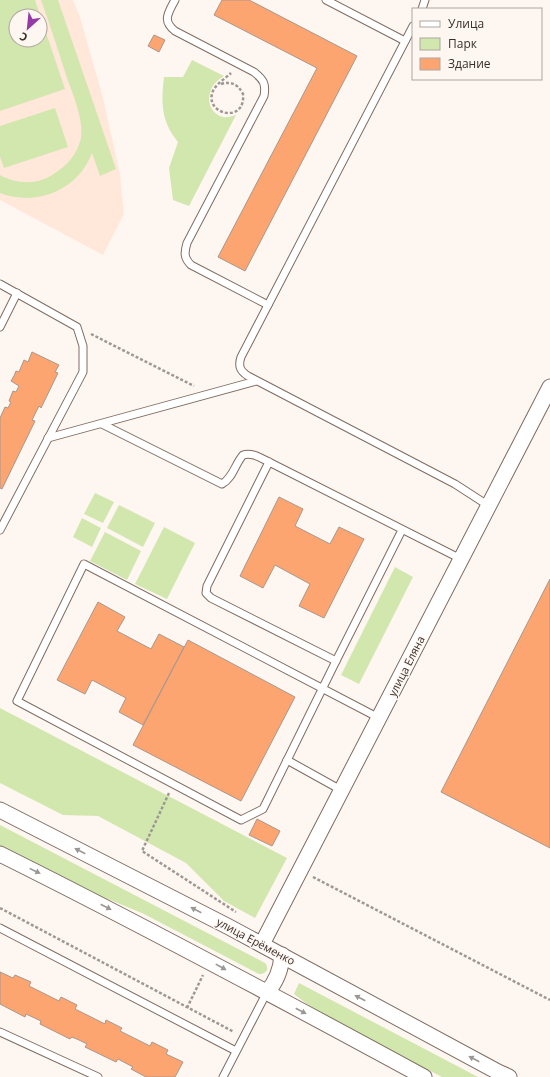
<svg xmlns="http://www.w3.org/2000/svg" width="550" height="1077" viewBox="0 0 550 1077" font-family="'Open Sans',sans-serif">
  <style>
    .built { fill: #ffe8da; fill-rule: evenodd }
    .green { fill: #d2e7ae; fill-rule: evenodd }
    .building { fill: #fda570; stroke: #aa968b }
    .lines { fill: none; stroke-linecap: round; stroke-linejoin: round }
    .lane-casing { stroke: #7f6d62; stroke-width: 9 }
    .street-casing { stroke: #7f6d62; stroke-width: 17 }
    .path { stroke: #9f9792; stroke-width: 2.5; stroke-dasharray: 3 2; stroke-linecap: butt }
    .lane { stroke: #fff; stroke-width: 7 }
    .street { stroke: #fff; stroke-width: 15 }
    .oneway { fill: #9b9794 }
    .labels { text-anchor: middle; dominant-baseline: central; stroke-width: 3; stroke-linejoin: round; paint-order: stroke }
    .street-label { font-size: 11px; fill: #372f2a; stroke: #fef6f1 }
  </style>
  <rect width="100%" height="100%" fill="#fef6f1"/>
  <path class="built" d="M0 0H73L80 17 102 94 120 174 124 214 103 255 0 200ZM16 16H40V40H16Z"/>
  <g class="green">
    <path d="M0 0H35L65 89 0 111ZM16 16H40V40H16Z"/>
    <path d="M41 0H58L116 169 100 176 92 153C78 190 37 207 0 193V175C16 184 36 185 52 175 67 166 77 155 81 138 84 119 72 93 66 75 58 50 50 25 41 0Z"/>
    <path d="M192 60 224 76C218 80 213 84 211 90 206 101 211 114 223 117 227 118 232 116 236 115L189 206 173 200 169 168 178 142C161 121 161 103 164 77H183Z"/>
    <polygon points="55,108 68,147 4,168 0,157 0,126"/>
    <polygon points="95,493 114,502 103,523 84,514"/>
    <polygon points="119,505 155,523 143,547 107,528"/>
    <polygon points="82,518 101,528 92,547 73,537"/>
    <polygon points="164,527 195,543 167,599 135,584"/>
    <polygon points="105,532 141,551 127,580 90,561"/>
    <polygon points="395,567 413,577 359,684 341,675"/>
    <polygon points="0,708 287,858 255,918 224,901 186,863 98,816 63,815 0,783"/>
    <path d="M0 825 265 963C270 969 266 974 259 974L144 914 113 901 78 888 0 847Z"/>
    <polygon points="299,983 478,1077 442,1077 320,1014 294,994"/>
  </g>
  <g class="building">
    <polygon points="222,0 249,0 357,56 245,271 218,257 317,68 214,15"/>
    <polygon points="154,35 165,40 159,52 148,46"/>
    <polygon points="32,352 59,365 55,372 58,373 41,408 39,406 32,420 35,421 2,489 0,488 0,418 5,407 8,408 11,402 9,401 13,391 16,392 19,386 11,381 14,376 16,371 19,372 24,360 28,362"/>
    <polygon points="279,497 303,509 295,526 330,544 339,527 364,539 324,618 299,606 310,584 275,565 263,588 240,576"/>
    <polygon points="550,579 550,848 441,792"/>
    <polygon points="98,602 125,617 117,631 151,649 159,634 184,647 143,725 119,712 126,698 92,680 85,694 57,680"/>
    <polygon points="188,640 295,697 241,801 133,745"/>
    <polygon points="257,819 280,831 272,846 249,835"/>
    <polygon points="0,972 13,978 15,975 31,982 29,986 59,1001 61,997 77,1005 75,1009 105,1024 106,1020 122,1028 120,1031 150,1046 152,1042 168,1050 166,1054 183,1062 175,1077 146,1077 131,1069 133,1067 118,1059 116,1062 85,1047 87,1044 79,1040 72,1037 70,1039 40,1024 41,1021 26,1014 25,1017 0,1004"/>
  </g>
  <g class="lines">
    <defs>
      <g id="lane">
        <path d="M175 0C168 13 162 21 175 31L254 72C264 80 266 84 264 96L187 243C184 253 184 258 191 265L268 305"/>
        <polyline points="326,0 405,41"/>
        <polyline points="422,9 425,0"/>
        <path d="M413 26 241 357C238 366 240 371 248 376L455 484 489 506"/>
        <polyline points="0,284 77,327 83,346 83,372 0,530"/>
        <polyline points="0,327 17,293"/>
        <path d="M102 424 222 484C233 478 235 464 243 455 252 452 261 458 269 462"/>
        <polyline points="48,438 256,381"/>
        <polyline points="402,530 336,661 211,598 206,593 207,586 269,462 461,559"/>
        <polyline points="336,661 263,809 241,820 17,701 84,564 379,718"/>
        <polyline points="287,760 341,790"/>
        <polyline points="0,928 236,1051"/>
        <polyline points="0,1032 98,1077"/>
        <polyline points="223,1077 267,992"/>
      </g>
      <g id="street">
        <polyline points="0,810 229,927 498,1072 509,1077"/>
        <path d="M0 854C143 925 284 1001 424 1077"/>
        <polyline points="262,944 550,387"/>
        <path d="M267 992C277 981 281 970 282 955"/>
      </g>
    </defs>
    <use href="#lane" class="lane-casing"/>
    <use href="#street" class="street-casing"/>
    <g class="path">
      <path d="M221 84C231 81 238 84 243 94 246 125 203 114 213 91 216 84 226 78 231 73"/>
      <polyline points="91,334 194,386"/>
      <polyline points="169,793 142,851 236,912"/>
      <polyline points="313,877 550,1000"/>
      <polyline points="0,908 234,1032"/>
      <polyline points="187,1008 203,975"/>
    </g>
    <use href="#lane" class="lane"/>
    <use href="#street" class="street"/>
  </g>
  <defs><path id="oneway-solid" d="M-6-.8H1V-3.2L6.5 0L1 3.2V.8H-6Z"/></defs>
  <g class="oneway">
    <use href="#oneway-solid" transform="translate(80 851) rotate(-153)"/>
    <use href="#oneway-solid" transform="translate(35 871) rotate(26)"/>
    <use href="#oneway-solid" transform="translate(106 907) rotate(27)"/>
    <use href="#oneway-solid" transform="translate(196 910) rotate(-153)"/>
    <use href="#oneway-solid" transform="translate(221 967) rotate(29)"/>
    <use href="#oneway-solid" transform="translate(360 998) rotate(-152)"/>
    <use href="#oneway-solid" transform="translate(301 1011) rotate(28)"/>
    <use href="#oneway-solid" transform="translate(474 1059) rotate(-152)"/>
  </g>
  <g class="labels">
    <g class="street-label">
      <text transform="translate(406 666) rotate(-63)">улица Еляна</text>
      <text transform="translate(256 941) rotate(28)">улица Ерёменко</text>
    </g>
  </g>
  <rect x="412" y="8" width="130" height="72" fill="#fef6f1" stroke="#aea6a1"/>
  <rect x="420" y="21" width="20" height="6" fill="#ffffff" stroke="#aea6a1"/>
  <text x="448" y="28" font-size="12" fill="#372f2a">Улица</text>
  <rect x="420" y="38" width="20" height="12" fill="#d2e7ae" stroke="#aea6a1"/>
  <text x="448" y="48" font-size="12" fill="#372f2a">Парк</text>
  <rect x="420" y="58" width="20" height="12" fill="#fda570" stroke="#aea6a1"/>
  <text x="448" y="68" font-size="12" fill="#372f2a">Здание</text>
  <g transform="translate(28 28) rotate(207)"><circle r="19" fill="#fef6f1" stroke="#aea6a1"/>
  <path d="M0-3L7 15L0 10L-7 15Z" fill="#943ba6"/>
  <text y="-6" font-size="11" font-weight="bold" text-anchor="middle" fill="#372f2a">С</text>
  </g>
</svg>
